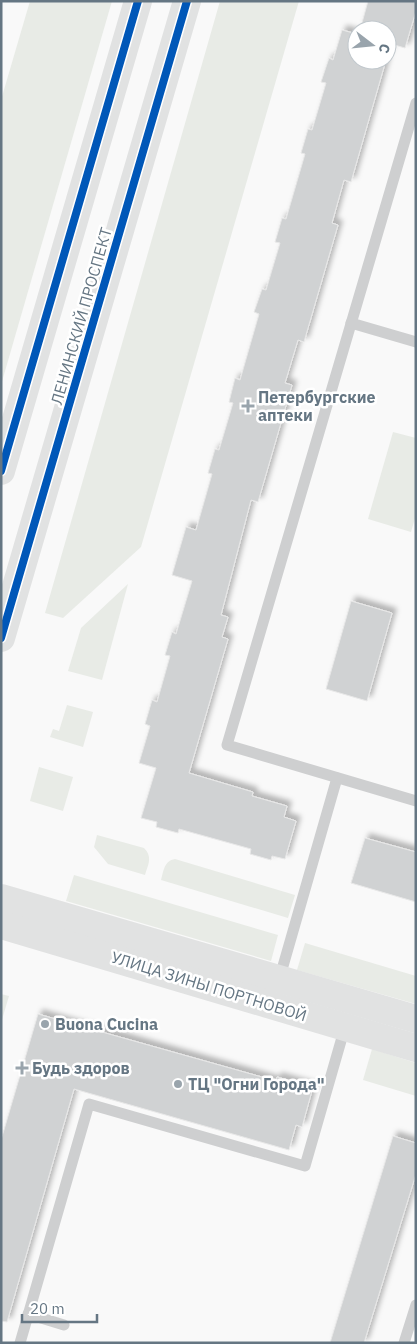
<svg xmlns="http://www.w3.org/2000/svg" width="417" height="1344" viewBox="0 0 417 1344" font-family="'IBM Plex Sans',sans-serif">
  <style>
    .green { fill: #e8ebe6 }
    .building { fill: #d0d2d3; stroke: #e8e8e8; filter: url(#shadow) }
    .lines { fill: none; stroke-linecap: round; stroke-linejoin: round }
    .service { stroke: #cecfd0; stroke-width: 11 }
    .secondary { stroke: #e1e2e2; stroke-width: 28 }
    .primary { stroke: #e1e2e2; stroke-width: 28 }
    .cycleway-casing { stroke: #fff; stroke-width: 11 }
    .cycleway { stroke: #0057b8; stroke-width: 8 }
    .poi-dot { fill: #99a4ac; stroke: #fff; stroke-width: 2 }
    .labels { text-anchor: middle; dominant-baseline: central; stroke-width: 5; stroke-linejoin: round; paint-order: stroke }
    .street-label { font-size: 16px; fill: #657683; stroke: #fff }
    .poi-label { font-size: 16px; font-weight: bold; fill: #657683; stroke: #fff; text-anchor: start }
  </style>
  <defs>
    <filter id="shadow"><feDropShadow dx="4.5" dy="-4.5" stdDeviation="2.5" flood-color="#0004"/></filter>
  </defs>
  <rect width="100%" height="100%" fill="#f9f9f9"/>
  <g class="green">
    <polygon points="30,1 112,1 1,385 1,100"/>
    <polygon points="220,1 299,1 141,547 63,618 45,613"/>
    <polygon points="393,432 416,438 416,515 411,532 368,519"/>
    <polygon points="128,584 102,680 68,671 81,628"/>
    <polygon points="67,705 93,712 83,747 50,737 53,729 59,731"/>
    <polygon points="39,767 73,777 63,811 30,801"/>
    <path d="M97 835 144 848C153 857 148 865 145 875L108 864 94 847Z"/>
    <path d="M175 859 295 895 288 918 161 880C164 870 164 861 175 859Z"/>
    <polygon points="74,875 278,935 271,961 66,901"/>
    <polygon points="305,943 416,976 416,1004 297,970"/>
    <polygon points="1,994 9,996 1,1023"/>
    <polygon points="372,1049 416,1063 416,1096 363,1080"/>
  </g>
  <g class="building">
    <polygon points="368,1 416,1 416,11 405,48 391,44 387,57 387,30 360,30"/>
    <polygon points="342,30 357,34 357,60 386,60 351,182 344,180 332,223 338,225 304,342 298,340 285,383 292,385 258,502 251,500 221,615 228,617 222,637 228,639 189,773 253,792 252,796 287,806 284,817 296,821 285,859 272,856 271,860 250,854 251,849 179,829 178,833 156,827 157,822 141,818 156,768 139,763 150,726 145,724 152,700 157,702 170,656 165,655 172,632 176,634 192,581 172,575 186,527 196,530 212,474 208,473 215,449 219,450 233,403 229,402 235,378 240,380 259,314 254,312 262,289 266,290 280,243 275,242 282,218 286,219 305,154 301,153 308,129 312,130 326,83 321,82 329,58 333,60"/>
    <polygon points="351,601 392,613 367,701 326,689"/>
    <polygon points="365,838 416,852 416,902 351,883"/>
    <polygon points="38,1014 276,1081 277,1077 313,1087 302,1127 296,1125 289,1150 74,1089 7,1322 1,1321 1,1140"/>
    <polygon points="393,1136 416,1143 416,1174 364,1343 330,1343"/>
  </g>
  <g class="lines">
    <g class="service">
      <polyline points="416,103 227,745 416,801"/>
      <polyline points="351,323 416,342"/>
      <polyline points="279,980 337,778"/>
      <polyline points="28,1314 64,1325"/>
      <polyline points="20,1343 89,1104 305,1166 345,1027"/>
      <polyline points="404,1343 416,1305"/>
    </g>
    <g class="secondary">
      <polyline points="1,898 416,1019"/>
      <polyline points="1,925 416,1048"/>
    </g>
    <g class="primary">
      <polyline points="1,471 138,1"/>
      <polyline points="1,638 187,1"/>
    </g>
    <defs>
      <g id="cycleway">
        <polyline points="1,471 138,1"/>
        <polyline points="1,638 187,1"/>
      </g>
    </defs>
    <use href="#cycleway" class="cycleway-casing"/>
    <use href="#cycleway" class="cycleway"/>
  </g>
  <g class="poi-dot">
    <path d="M245.5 398.5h5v5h5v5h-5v5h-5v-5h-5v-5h5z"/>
    <circle cx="45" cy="1024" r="5"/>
    <path d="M19.5 1060.5h5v5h5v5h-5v5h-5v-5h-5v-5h5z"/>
    <circle cx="178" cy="1084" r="5"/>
  </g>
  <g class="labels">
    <g class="street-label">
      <text transform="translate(81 316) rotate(-74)">ЛЕНИНСКИЙ ПРОСПЕКТ</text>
      <text transform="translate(209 986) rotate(17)">УЛИЦА ЗИНЫ ПОРТНОВОЙ</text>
    </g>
    <g class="poi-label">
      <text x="258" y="397">Петербургские<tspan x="258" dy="18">аптеки</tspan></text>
      <text x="55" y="1024">Buona Cucina</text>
      <text x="32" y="1068">Будь здоров</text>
      <text x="188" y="1084">ТЦ "Огни Города"</text>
    </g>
  </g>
  <rect width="417" height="1344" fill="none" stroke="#657683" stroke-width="5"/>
  <g transform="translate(372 45) rotate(106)"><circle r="24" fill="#ffffff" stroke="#c1c8cd"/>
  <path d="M0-4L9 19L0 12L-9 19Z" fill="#99a4ac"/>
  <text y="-8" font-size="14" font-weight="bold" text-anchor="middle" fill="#657683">С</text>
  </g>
  <path d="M22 1314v8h75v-8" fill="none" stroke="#657683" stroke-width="2.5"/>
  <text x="30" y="1314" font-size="15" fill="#657683" stroke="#ffffff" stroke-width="4" paint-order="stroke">20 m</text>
</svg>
